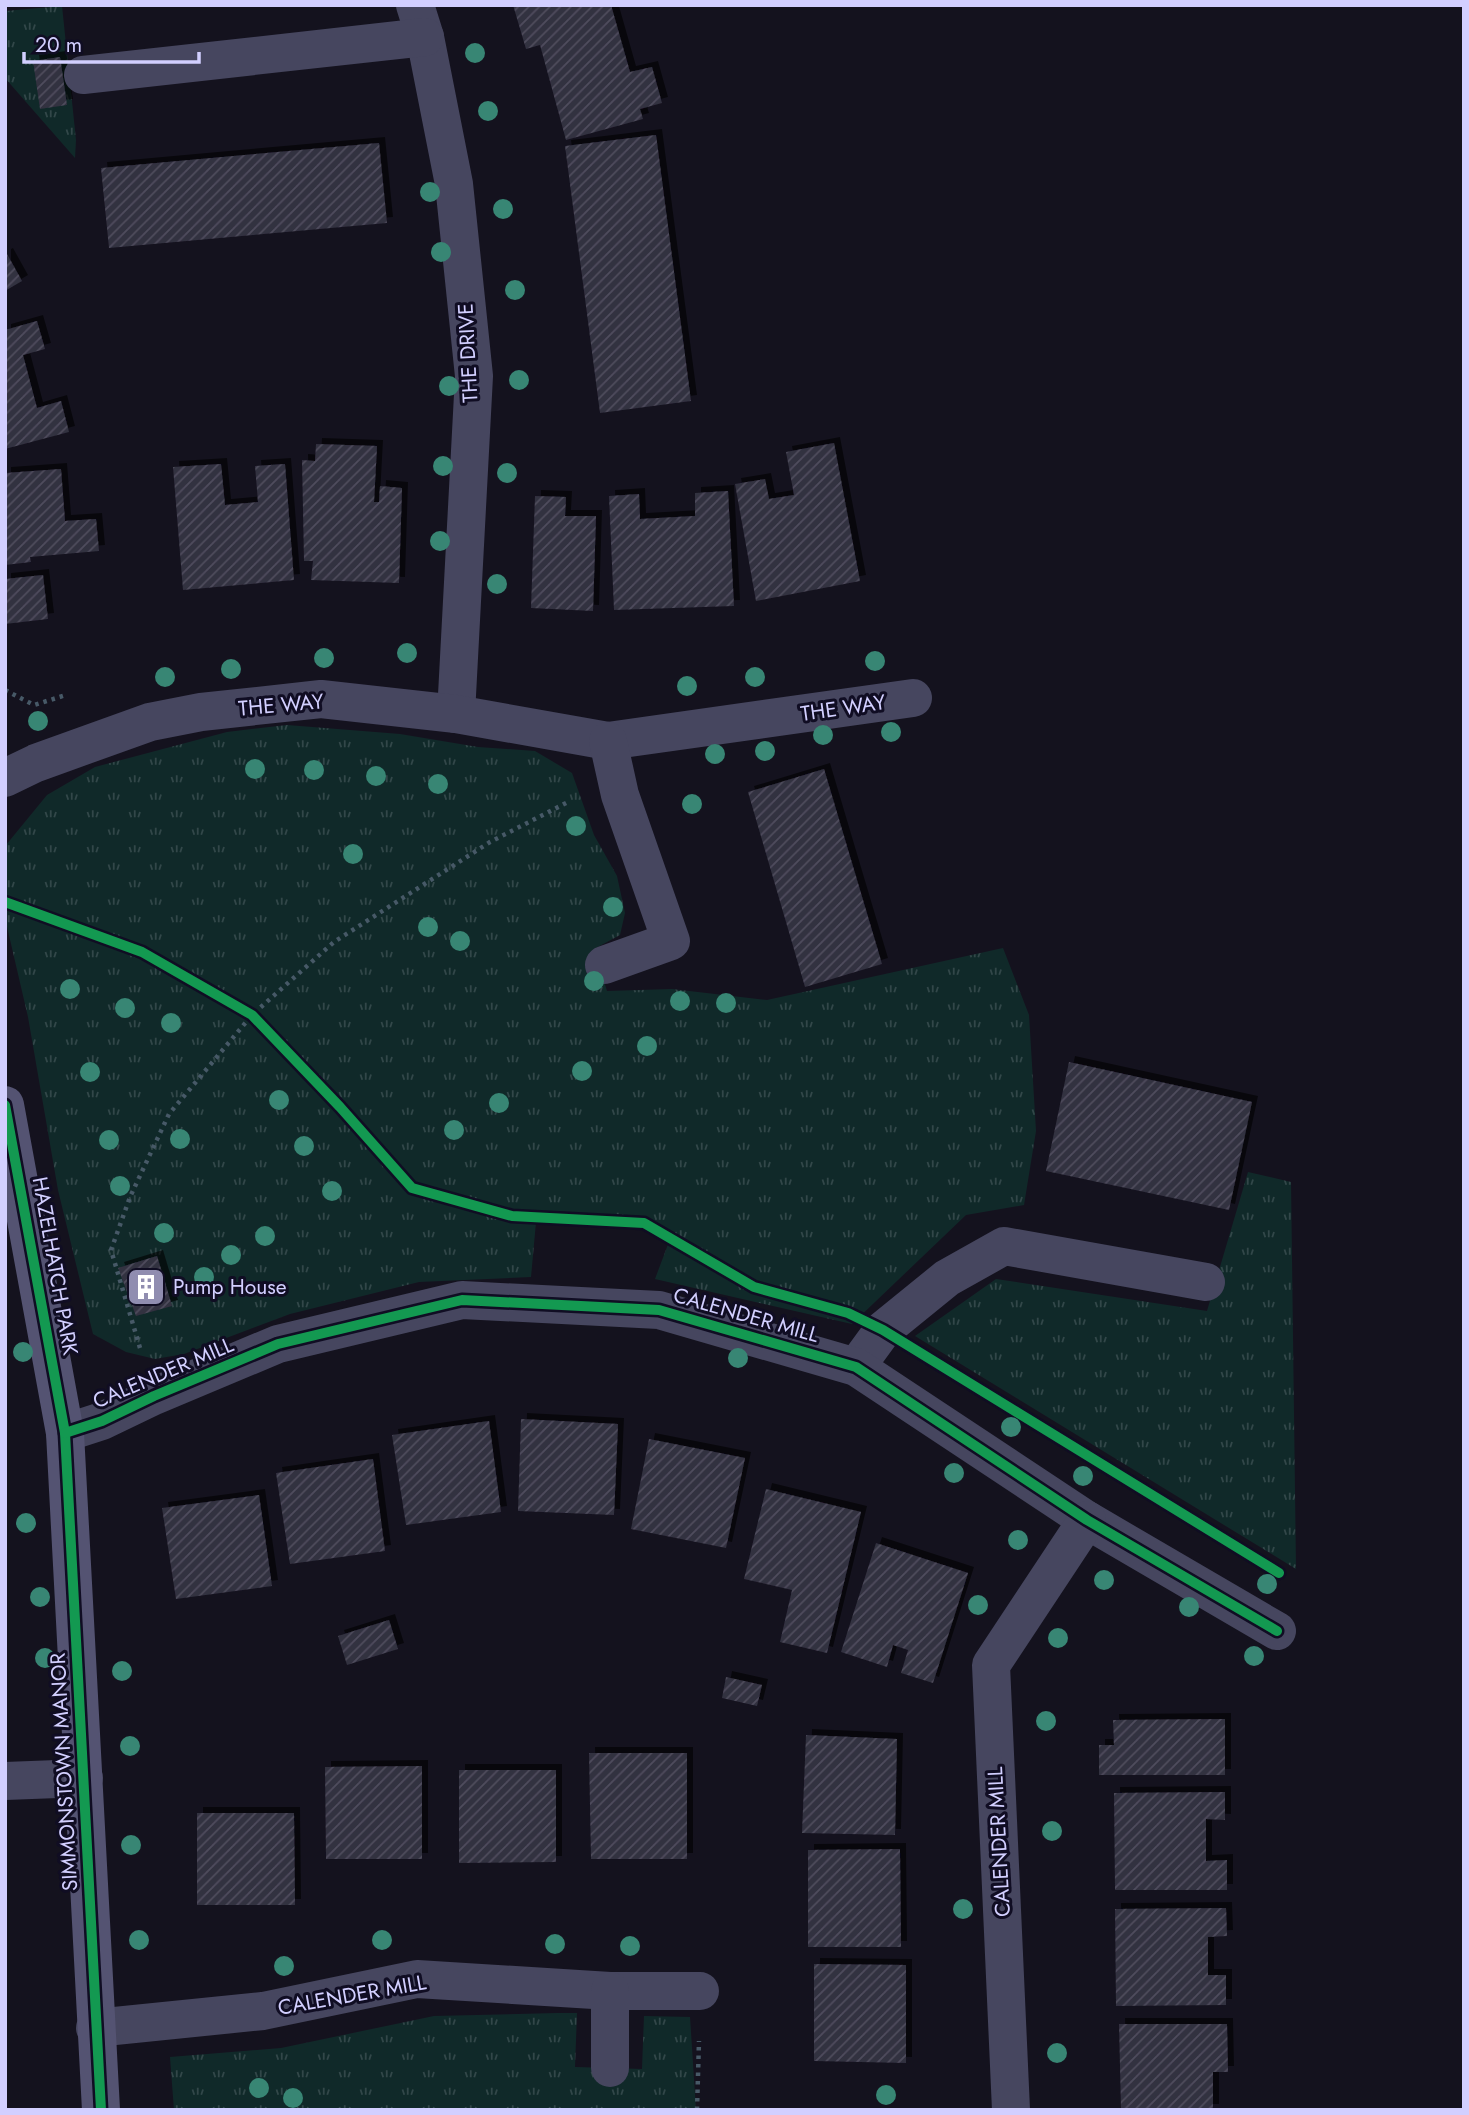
<svg xmlns="http://www.w3.org/2000/svg" width="1469" height="2115" viewBox="0 0 1469 2115" font-family="Jost,sans-serif">
  <style>
    .grass { fill: url(#grass-tufts) }
    .building { fill: url(#building-hatch); filter: url(#shadow) }
    .lines { fill: none; stroke-linecap: round; stroke-linejoin: round }
    .path { stroke: #475967; stroke-width: 4.5; stroke-dasharray: 3.5 5; stroke-linecap: butt }
    .street { stroke: #46465f; stroke-width: 38 }
    .secondary { stroke: #545372; stroke-width: 38 }
    .cycleway-casing { stroke: #100d23; stroke-width: 15 }
    .cycleway { stroke: #139951; stroke-width: 10 }
    .tree { fill: #388674 }
    .labels { text-anchor: middle; dominant-baseline: central; stroke-width: 6; stroke-linejoin: round; paint-order: stroke }
    .street-label { font-size: 21px; fill: #d2cfff; stroke: #100d23 }
    .poi-label { font-size: 21px; fill: #d2cfff; stroke: #100d23; text-anchor: start }
  </style>
  <defs>
    <pattern id="grass-tufts" width="24" height="20" patternUnits="userSpaceOnUse" patternTransform="scale(1.75)"><rect width="24" height="20" fill="#102929"/><path d="M3 7l-1-3M5 7V3M7 7l1-3M15 17l-1-3M17 17v-4M19 17l1-3" fill="none" stroke="#324749"/></pattern>
    <pattern id="building-hatch" width="6" height="6" patternUnits="userSpaceOnUse" patternTransform="scale(1.75)"><rect width="6" height="6" fill="#323040"/><path d="M-1 1l2-2M0 6l6-6M5 7l2-2" fill="none" stroke="#4f4d5d"/></pattern>
    <filter id="shadow"><feDropShadow dx="6" dy="-6" stdDeviation="0" flood-color="#0009"/></filter>
  </defs>
  <rect width="100%" height="100%" fill="#14121e"/>
  <g class="grass">
    <polygon points="62,6 76,140 75,158 5,78 5,11"/>
    <polygon points="287,725 400,734 478,747 535,751 572,773 594,835 617,876 625,913 620,935 594,949 607,991 672,989 767,1000 1003,948 1029,1015 1036,1131 1024,1205 966,1215 852,1324 655,1279 670,1239 643,1226 536,1222 531,1277 419,1282 290,1314 184,1354 155,1359 126,1352 93,1334 58,1190 28,1017 5,918 6,845 47,795 95,767 227,732"/>
    <polygon points="1248,1172 1291,1182 1296,1569 915,1336 996,1279 1207,1311"/>
    <polygon points="558,2013 577,2013 575,2067 642,2069 644,2016 690,2017 696,2110 174,2110 170,2057 281,2048 434,2016"/>
  </g>
  <g class="building">
    <polygon points="513,5 611,5 630,72 652,67 662,103 640,109 643,119 566,140 540,45 526,49"/>
    <polygon points="60,57 67,105 40,109 33,61"/>
    <polygon points="656,135 691,401 600,413 565,146"/>
    <polygon points="379,143 387,223 109,248 101,168"/>
    <polygon points="7,254 22,281 5,291 5,255"/>
    <polygon points="37,321 45,349 23,355 37,408 61,401 69,432 5,449 5,330"/>
    <polygon points="834,443 860,581 756,601 735,484 765,479 769,499 794,495 786,452"/>
    <polygon points="316,444 377,446 374,502 379,502 380,486 402,488 399,583 311,580 313,561 304,561 302,460 315,461"/>
    <polygon points="221,464 225,505 258,502 255,466 285,464 294,580 183,590 173,467"/>
    <polygon points="61,469 65,521 96,519 99,551 30,557 31,562 5,565 5,473"/>
    <polygon points="728,491 734,606 614,610 609,496 639,494 640,519 695,516 695,493"/>
    <polygon points="535,496 566,497 565,516 596,516 593,611 531,608"/>
    <polygon points="43,575 48,619 5,624 5,579"/>
    <polygon points="824,769 882,964 805,987 748,792"/>
    <polygon points="1069,1062 1252,1102 1229,1210 1046,1171"/>
    <polygon points="157,1256 172,1306 136,1316 118,1268"/>
    <polygon points="521,1419 618,1424 614,1515 518,1511"/>
    <polygon points="489,1421 501,1512 406,1525 392,1435"/>
    <polygon points="649,1439 745,1458 726,1548 631,1529"/>
    <polygon points="373,1459 385,1551 290,1564 276,1473"/>
    <polygon points="766,1489 861,1512 827,1653 780,1642 792,1590 744,1579"/>
    <polygon points="259,1495 272,1586 176,1599 162,1508"/>
    <polygon points="876,1543 968,1573 933,1683 901,1673 908,1650 893,1645 887,1667 841,1652"/>
    <polygon points="389,1620 398,1649 347,1665 338,1636"/>
    <polygon points="726,1677 762,1685 757,1706 722,1698"/>
    <polygon points="1225,1719 1225,1775 1099,1775 1099,1745 1114,1745 1113,1720"/>
    <polygon points="806,1735 897,1739 895,1835 802,1833"/>
    <polygon points="589,1753 687,1753 687,1859 591,1859"/>
    <polygon points="422,1766 422,1859 326,1859 325,1767"/>
    <polygon points="459,1770 556,1770 556,1862 459,1863"/>
    <polygon points="1225,1792 1225,1820 1206,1819 1206,1861 1227,1860 1227,1890 1115,1890 1114,1793"/>
    <polygon points="197,1813 294,1813 295,1905 197,1905"/>
    <polygon points="900,1849 901,1947 808,1947 808,1850"/>
    <polygon points="1226,1908 1227,1936 1208,1937 1208,1975 1226,1975 1226,2005 1116,2006 1115,1909"/>
    <polygon points="814,1964 906,1965 906,2063 814,2061"/>
    <polygon points="1119,2024 1227,2024 1228,2072 1213,2072 1213,2110 1121,2110"/>
  </g>
  <g class="lines">
    <g class="path">
      <polyline points="5,690 34,705 66,695"/>
      <polyline points="140,1348 111,1250 130,1197 169,1114 252,1015 334,942 490,842 570,801"/>
      <polyline points="697,2110 699,2041"/>
    </g>
    <g class="street">
      <polyline points="415,5 425,37 454,184 474,376 456,714"/>
      <polyline points="83,75 425,37"/>
      <polyline points="5,778 36,763 150,722 201,712 321,699 456,714 608,741 913,698"/>
      <polyline points="604,965 671,941 620,795 608,741"/>
      <polyline points="856,1367 883,1330 947,1278 1004,1246 1206,1282"/>
      <polyline points="65,1433 102,1421 154,1396 278,1344 462,1300 659,1310 856,1367 1087,1520 1277,1631"/>
      <polyline points="5,1781 84,1778"/>
      <polyline points="95,2028 263,2011 417,1979 610,1991 700,1991"/>
      <polyline points="610,2068 610,1991"/>
      <polyline points="1011,2110 991,1665 1087,1520"/>
    </g>
    <polyline class="secondary" points="5,1105 65,1433 101,2110"/>
    <defs>
      <g id="cycleway">
        <polyline points="5,902 142,952 252,1015 340,1107 412,1188 512,1216 644,1223 754,1287 848,1313 883,1330 1279,1573"/>
        <polyline points="5,1105 65,1433 101,2110"/>
        <polyline points="65,1433 102,1421 154,1396 278,1344 462,1300 659,1310 856,1367 1087,1520 1277,1631"/>
      </g>
    </defs>
    <use href="#cycleway" class="cycleway-casing"/>
    <use href="#cycleway" class="cycleway"/>
  </g>
  <g class="tree">
    <circle cx="475" cy="53" r="10"/>
    <circle cx="488" cy="111" r="10"/>
    <circle cx="430" cy="192" r="10"/>
    <circle cx="503" cy="209" r="10"/>
    <circle cx="441" cy="252" r="10"/>
    <circle cx="515" cy="290" r="10"/>
    <circle cx="519" cy="380" r="10"/>
    <circle cx="449" cy="386" r="10"/>
    <circle cx="443" cy="466" r="10"/>
    <circle cx="507" cy="473" r="10"/>
    <circle cx="440" cy="541" r="10"/>
    <circle cx="497" cy="584" r="10"/>
    <circle cx="407" cy="653" r="10"/>
    <circle cx="324" cy="658" r="10"/>
    <circle cx="875" cy="661" r="10"/>
    <circle cx="231" cy="669" r="10"/>
    <circle cx="165" cy="677" r="10"/>
    <circle cx="755" cy="677" r="10"/>
    <circle cx="687" cy="686" r="10"/>
    <circle cx="38" cy="721" r="10"/>
    <circle cx="891" cy="732" r="10"/>
    <circle cx="823" cy="735" r="10"/>
    <circle cx="765" cy="751" r="10"/>
    <circle cx="715" cy="754" r="10"/>
    <circle cx="255" cy="769" r="10"/>
    <circle cx="314" cy="770" r="10"/>
    <circle cx="376" cy="776" r="10"/>
    <circle cx="438" cy="784" r="10"/>
    <circle cx="692" cy="804" r="10"/>
    <circle cx="576" cy="826" r="10"/>
    <circle cx="353" cy="854" r="10"/>
    <circle cx="613" cy="907" r="10"/>
    <circle cx="428" cy="927" r="10"/>
    <circle cx="460" cy="941" r="10"/>
    <circle cx="594" cy="981" r="10"/>
    <circle cx="70" cy="989" r="10"/>
    <circle cx="680" cy="1001" r="10"/>
    <circle cx="726" cy="1003" r="10"/>
    <circle cx="125" cy="1008" r="10"/>
    <circle cx="171" cy="1023" r="10"/>
    <circle cx="647" cy="1046" r="10"/>
    <circle cx="582" cy="1071" r="10"/>
    <circle cx="90" cy="1072" r="10"/>
    <circle cx="279" cy="1100" r="10"/>
    <circle cx="499" cy="1103" r="10"/>
    <circle cx="454" cy="1130" r="10"/>
    <circle cx="180" cy="1139" r="10"/>
    <circle cx="109" cy="1140" r="10"/>
    <circle cx="304" cy="1146" r="10"/>
    <circle cx="120" cy="1186" r="10"/>
    <circle cx="332" cy="1191" r="10"/>
    <circle cx="164" cy="1233" r="10"/>
    <circle cx="265" cy="1236" r="10"/>
    <circle cx="231" cy="1255" r="10"/>
    <circle cx="204" cy="1277" r="10"/>
    <circle cx="23" cy="1352" r="10"/>
    <circle cx="738" cy="1358" r="10"/>
    <circle cx="1011" cy="1427" r="10"/>
    <circle cx="954" cy="1473" r="10"/>
    <circle cx="1083" cy="1476" r="10"/>
    <circle cx="26" cy="1523" r="10"/>
    <circle cx="1018" cy="1540" r="10"/>
    <circle cx="1104" cy="1580" r="10"/>
    <circle cx="1267" cy="1584" r="10"/>
    <circle cx="40" cy="1597" r="10"/>
    <circle cx="978" cy="1605" r="10"/>
    <circle cx="1189" cy="1607" r="10"/>
    <circle cx="1058" cy="1638" r="10"/>
    <circle cx="1254" cy="1656" r="10"/>
    <circle cx="45" cy="1658" r="10"/>
    <circle cx="122" cy="1671" r="10"/>
    <circle cx="1046" cy="1721" r="10"/>
    <circle cx="130" cy="1746" r="10"/>
    <circle cx="1052" cy="1831" r="10"/>
    <circle cx="131" cy="1845" r="10"/>
    <circle cx="963" cy="1909" r="10"/>
    <circle cx="139" cy="1940" r="10"/>
    <circle cx="382" cy="1940" r="10"/>
    <circle cx="555" cy="1944" r="10"/>
    <circle cx="630" cy="1946" r="10"/>
    <circle cx="284" cy="1966" r="10"/>
    <circle cx="1057" cy="2053" r="10"/>
    <circle cx="259" cy="2088" r="10"/>
    <circle cx="886" cy="2095" r="10"/>
    <circle cx="293" cy="2098" r="10"/>
  </g>
  <defs>
    <symbol id="building-square" viewBox="-11 -11 22 22"><rect x="-9" y="-9" width="18" height="18" rx="4" fill="#908db0" stroke="#100d23"/><path d="M-4-6H4V6H1V3H-1V6H-4ZM-2.5-4.3h1.7v1.8h-1.7ZM.8-4.3h1.7v1.8H.8ZM-2.5-1h1.7V.8h-1.7ZM.8-1h1.7V.8H.8Z" fill="#fff"/></symbol>
  </defs>
  <g fill-rule="evenodd">
    <use href="#building-square" x="124" y="1265" width="44" height="44"/>
  </g>
  <g class="labels">
    <g class="street-label">
      <text transform="translate(468 353) rotate(-93)">THE DRIVE</text>
      <text transform="translate(281 705) rotate(-5)">THE WAY</text>
      <text transform="translate(843 708) rotate(-8)">THE WAY</text>
      <text transform="translate(55 1266) rotate(80)">HAZELHATCH PARK</text>
      <text transform="translate(746 1315) rotate(16)">CALENDER MILL</text>
      <text transform="translate(163 1373) rotate(-23)">CALENDER MILL</text>
      <text transform="translate(64 1772) rotate(-93)">SIMMONSTOWN MANOR</text>
      <text transform="translate(999 1842) rotate(-93)">CALENDER MILL</text>
      <text transform="translate(352 1995) rotate(-10)">CALENDER MILL</text>
    </g>
    <g class="poi-label">
      <text x="173" y="1287">Pump House</text>
    </g>
  </g>
  <rect width="1469" height="2115" fill="none" stroke="#d2cfff" stroke-width="14"/>
  <path d="M24 52v10h175v-10" fill="none" stroke="#d2cfff" stroke-width="3.5"/>
  <text x="35" y="52" font-size="21" fill="#d2cfff" stroke="#100d23" stroke-width="5" paint-order="stroke">20 m</text>
</svg>
